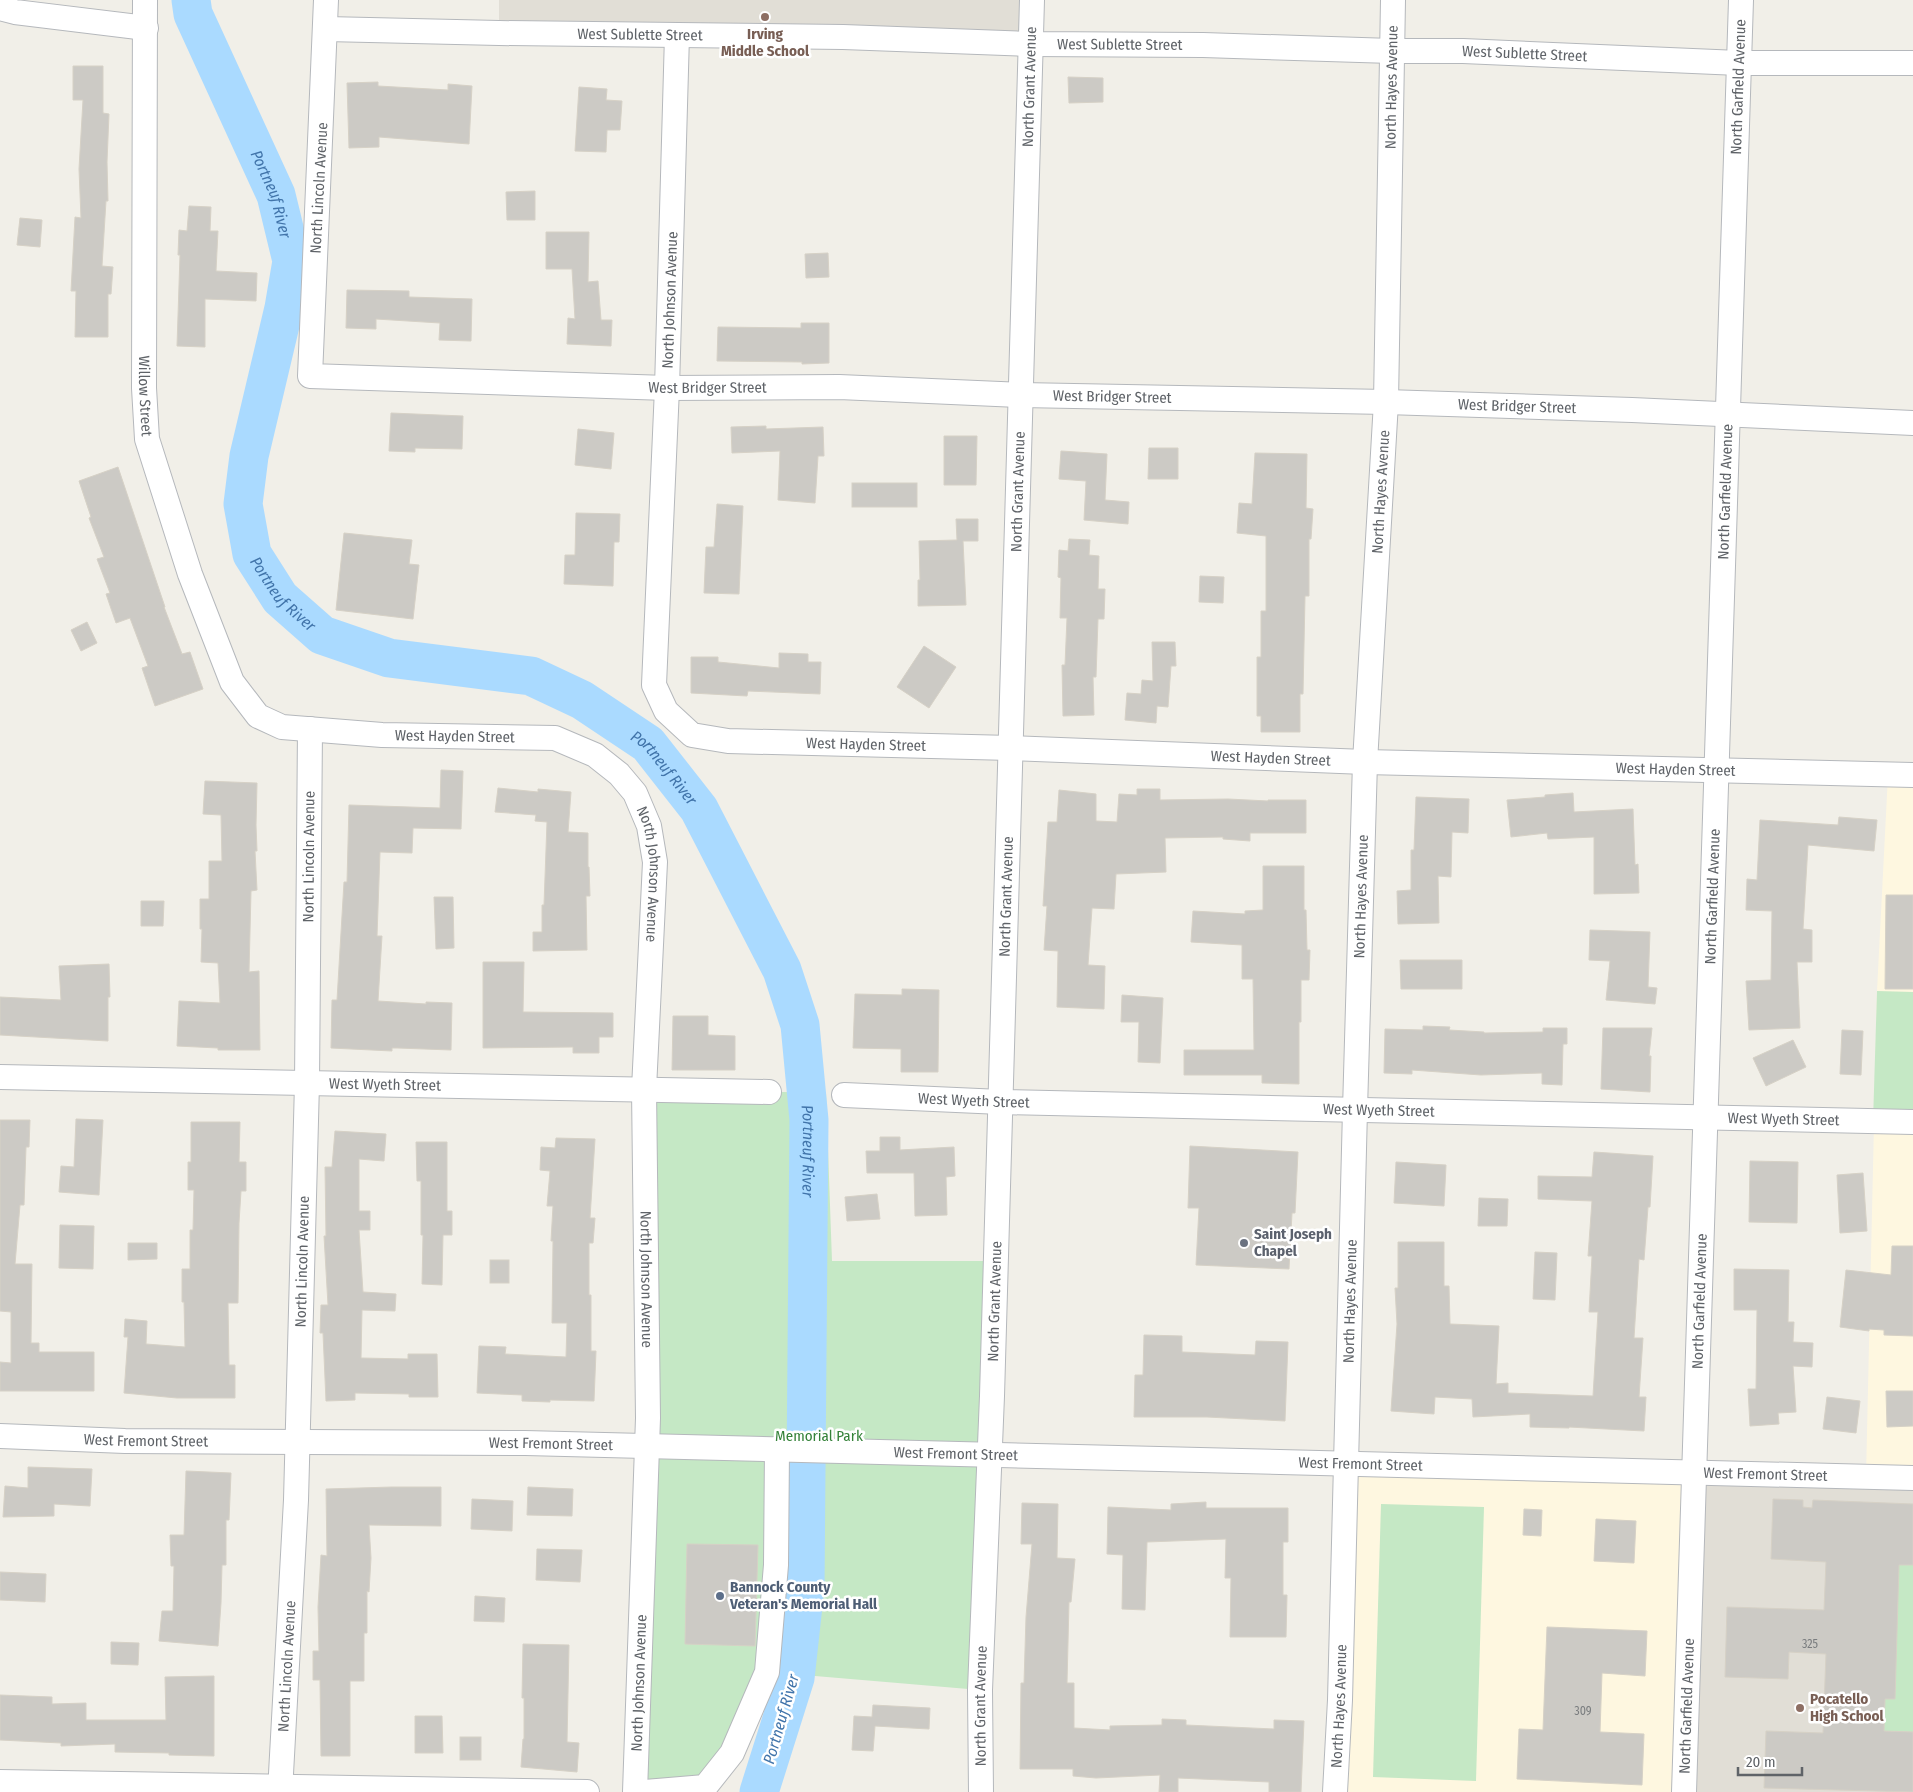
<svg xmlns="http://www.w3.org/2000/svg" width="1913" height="1792" viewBox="0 0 1913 1792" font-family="'Fira Sans Condensed',sans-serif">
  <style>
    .commercial { fill: #fef7e0 }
    .education { fill: #e1ded6 }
    .green { fill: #c5e8c5 }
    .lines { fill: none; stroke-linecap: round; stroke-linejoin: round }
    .river { stroke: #aadaff; stroke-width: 39 }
    .building { fill: #cccac5; stroke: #d6d1c6 }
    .minor-casing { stroke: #b5b8bc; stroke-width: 26 }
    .minor { stroke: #fff; stroke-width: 24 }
    .education-dot { fill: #8d6e63; stroke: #fff; stroke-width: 2 }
    .worship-dot { fill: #6b7280; stroke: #fff; stroke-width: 2 }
    .service-dot { fill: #5c6f8a; stroke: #fff; stroke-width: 2 }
    .labels { text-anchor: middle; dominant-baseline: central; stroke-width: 5; stroke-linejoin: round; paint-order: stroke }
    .number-label { font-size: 12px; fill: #7a7d7f }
    .education-label { font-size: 15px; font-weight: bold; fill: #785e54; stroke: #fff }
    .street-label { font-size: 15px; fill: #5f6368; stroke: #fff }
    .worship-label { font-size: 15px; font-weight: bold; fill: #5b616d; stroke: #fff; text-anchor: start }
    .park-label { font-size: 15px; fill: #348238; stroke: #fff }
    .service-label { font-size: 15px; font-weight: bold; fill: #4e5e75; stroke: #fff; text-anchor: start }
    .water-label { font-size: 16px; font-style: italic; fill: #4174aa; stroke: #fff }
  </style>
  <rect width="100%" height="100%" fill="#f1efe8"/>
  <polygon class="commercial" points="1888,775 1913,775 1913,1792 1334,1792 1347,1464 1866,1477 1877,991"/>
  <g class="education">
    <polygon points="499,0 1032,0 1030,44 499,33"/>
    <polygon points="1694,1473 1913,1478 1913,1792 1684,1792"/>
  </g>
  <g class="green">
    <polygon points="1877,991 1913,992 1913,1122 1873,1122"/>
    <polygon points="644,1089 826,1093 832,1261 996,1261 980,1690 768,1672 705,1787 645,1792"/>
    <polygon points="1381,1504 1484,1507 1476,1781 1373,1777"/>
    <polygon points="1891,1564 1913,1565 1913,1732 1884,1731 1885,1699 1895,1699 1890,1616 1898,1615 1898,1596 1890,1595"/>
  </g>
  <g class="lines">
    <path class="river" id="s1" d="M191 0 193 14 276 195 292 261 284 308 249 456 243 504 252 554 280 598 322 635 389 658 531 676 582 700 648 744 699 809 782 970 800 1025 809 1120 805 1587 795 1678 759 1792"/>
  </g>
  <g class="building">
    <polygon points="73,66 103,66 103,113 109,114 107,162 108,201 106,201 102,266 113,267 111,294 108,294 108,337 75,337 76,291 71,291 75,217 81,218 79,169 83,100 73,100"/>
    <polygon points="1068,77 1103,78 1103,102 1069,103"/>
    <polygon points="378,82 378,86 448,90 448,84 472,86 469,144 379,137 379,147 349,148 347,83"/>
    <polygon points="579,87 607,89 606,100 622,101 620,130 607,130 606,152 575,151"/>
    <polygon points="535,191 535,220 507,220 506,192"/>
    <polygon points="189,206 211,207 210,231 218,231 216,271 257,273 256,301 205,299 205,347 177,346 180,255 178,255 179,230 187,231"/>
    <polygon points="20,218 42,220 40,247 17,245"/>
    <polygon points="546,232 589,232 588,282 598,281 601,320 612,320 611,346 567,344 568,318 575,319 572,269 546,269"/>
    <polygon points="828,253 829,277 806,278 805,254"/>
    <polygon points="347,290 409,291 409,297 472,299 471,341 439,340 440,323 376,319 376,329 346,328"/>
    <polygon points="801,323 829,323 829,363 802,364 802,362 717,361 718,327 801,328"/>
    <polygon points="391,413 463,416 462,449 415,448 415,452 389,451"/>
    <polygon points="766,426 766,429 823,427 824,456 818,456 815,503 778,500 780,451 732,453 731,427"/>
    <polygon points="578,429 614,433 611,469 575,465"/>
    <polygon points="944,436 977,436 976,485 944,485"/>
    <polygon points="1149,448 1178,448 1178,479 1148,479"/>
    <polygon points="1061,451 1107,454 1105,500 1129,502 1128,524 1084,520 1086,481 1059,479"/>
    <polygon points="1255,453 1307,454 1306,508 1313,509 1311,539 1309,539 1309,596 1305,596 1303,694 1300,694 1300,732 1261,732 1261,716 1257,716 1257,657 1261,657 1261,611 1266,611 1266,536 1237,533 1239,503 1252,504"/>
    <polygon points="118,467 165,607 164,607 182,654 190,652 203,689 155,706 142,668 148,666 130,618 116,623 106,594 110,593 97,559 104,557 89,518 91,517 79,481"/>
    <rect x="852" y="483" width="65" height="24"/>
    <polygon points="717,504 743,506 739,594 704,593 706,547 714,547"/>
    <polygon points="576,513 620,514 619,542 614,542 613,586 564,584 565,555 575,555"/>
    <polygon points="956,519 978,519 978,541 963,541 966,605 918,606 918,580 920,580 919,541 957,540"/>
    <polygon points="344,533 412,540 409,564 419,565 413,619 336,610"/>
    <polygon points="1069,539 1090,540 1089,555 1099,556 1098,589 1105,589 1104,619 1098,619 1096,677 1093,677 1094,715 1063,716 1062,665 1065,665 1067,618 1060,618 1061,578 1058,577 1059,550 1068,551"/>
    <polygon points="1200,576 1224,577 1223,603 1199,602"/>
    <polygon points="87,622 97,643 81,651 71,630"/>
    <polygon points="1152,642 1175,642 1176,666 1171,666 1168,707 1157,706 1156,723 1125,720 1127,693 1141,694 1142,680 1153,681"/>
    <polygon points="924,646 956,667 929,708 897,687"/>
    <polygon points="779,653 808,654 808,662 821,662 820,694 748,691 747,696 691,693 691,657 718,657 718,662 779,668"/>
    <polygon points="441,770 463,771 461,829 413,828 412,853 380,852 377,936 382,936 378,1001 426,1004 426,1002 452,1003 451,1050 398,1048 392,1048 392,1051 331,1048 332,1000 337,1000 344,882 347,882 349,805 440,808"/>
    <polygon points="205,781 257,783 256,825 257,851 255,851 257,890 251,891 249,972 259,971 260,1050 218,1050 218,1048 177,1046 179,1001 220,1003 218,963 201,962 202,929 200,929 200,899 209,899 209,861 222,861 221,815 203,814"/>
    <polygon points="498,788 538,792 538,789 571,792 568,832 588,833 588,867 589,867 590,896 586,896 587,950 533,951 533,932 542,932 542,905 544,905 547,822 535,821 536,815 495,812"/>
    <polygon points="1137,789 1160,789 1160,800 1228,799 1268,801 1268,800 1306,800 1306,833 1250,833 1250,841 1223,839 1223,837 1165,838 1166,872 1116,874 1114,909 1092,908 1088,965 1105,966 1104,1009 1057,1007 1058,951 1044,950 1047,906 1043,906 1048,822 1057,822 1059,790 1096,794 1096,821 1117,822 1119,794 1137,795"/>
    <polygon points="1573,793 1574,812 1633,809 1635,865 1638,864 1639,893 1594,894 1594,837 1548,839 1547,833 1511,837 1507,800 1545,797 1545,795"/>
    <polygon points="1416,797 1469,799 1468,833 1452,832 1451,877 1438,876 1439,923 1398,924 1397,891 1411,890 1411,850 1414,850"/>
    <polygon points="1839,817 1877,820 1874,851 1808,845 1803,929 1812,930 1812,962 1797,962 1800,1028 1749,1030 1746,981 1771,980 1772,911 1746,910 1747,879 1757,880 1760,820 1838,825"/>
    <polygon points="1263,866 1304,866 1304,910 1306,910 1307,950 1310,950 1309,980 1301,980 1301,1022 1299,1022 1299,1084 1262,1083 1262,1075 1184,1075 1184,1050 1254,1050 1253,979 1242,979 1242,945 1191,942 1193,911 1245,914 1245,911 1263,910"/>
    <polygon points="1886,895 1913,895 1913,989 1885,989"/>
    <polygon points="434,897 453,897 454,948 436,949"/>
    <polygon points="141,901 164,901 163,926 141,926"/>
    <polygon points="1590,930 1650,932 1648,987 1657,988 1655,1004 1606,1000 1610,961 1589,960"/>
    <polygon points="1400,960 1462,960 1462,989 1401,989"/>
    <polygon points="483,962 524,962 523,1012 613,1013 613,1037 599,1037 599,1053 573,1053 573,1047 483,1048"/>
    <polygon points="109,964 110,997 108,997 108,1041 0,1035 0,997 61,1000 59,966"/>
    <polygon points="902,989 939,990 938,1072 901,1072 901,1049 853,1048 855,994 902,995"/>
    <polygon points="1122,995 1163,998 1160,1063 1138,1062 1139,1022 1121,1022"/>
    <polygon points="673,1016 708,1016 708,1035 735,1036 735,1070 672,1070"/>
    <polygon points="1423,1026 1450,1027 1449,1030 1484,1032 1484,1033 1543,1032 1543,1028 1567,1028 1567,1044 1563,1044 1562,1085 1542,1084 1542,1073 1481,1075 1412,1070 1412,1074 1384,1073 1385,1029 1423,1030"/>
    <polygon points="1603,1028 1652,1028 1649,1056 1651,1056 1650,1092 1601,1089"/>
    <polygon points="1842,1030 1863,1031 1861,1075 1840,1074"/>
    <polygon points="1793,1040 1806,1067 1766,1086 1753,1058"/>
    <polygon points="76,1119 103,1120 99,1195 59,1192 61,1166 74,1167"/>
    <polygon points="0,1120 30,1120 29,1147 26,1147 24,1205 20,1205 15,1264 32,1264 31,1343 39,1343 39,1352 94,1352 94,1391 0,1391 0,1362 11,1363 11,1312 0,1311"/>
    <polygon points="191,1122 240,1122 239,1162 246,1162 246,1191 241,1191 239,1223 238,1303 228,1303 229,1365 235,1365 235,1398 177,1398 124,1393 128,1337 124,1337 125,1319 147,1321 146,1344 185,1347 184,1302 182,1302 182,1269 190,1269 190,1230 193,1230 194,1190 188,1190 188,1162 191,1162"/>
    <polygon points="335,1131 386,1134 384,1161 359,1159 359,1211 370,1211 370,1230 359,1230 363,1292 396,1294 395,1311 362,1310 361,1358 408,1359 408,1354 437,1354 438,1397 409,1397 409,1394 355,1393 355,1400 326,1401 323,1333 320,1333 321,1305 328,1305 324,1236 326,1236 325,1167 332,1167"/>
    <polygon points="880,1137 900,1137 900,1150 954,1147 955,1176 946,1177 947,1215 915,1216 914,1173 867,1173 866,1151 880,1151"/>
    <polygon points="556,1138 595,1139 590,1218 595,1218 593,1243 589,1243 589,1295 591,1295 591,1351 596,1351 594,1401 550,1400 550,1402 522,1401 522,1395 477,1393 479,1346 506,1347 505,1354 566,1357 567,1323 552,1323 553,1241 551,1241 553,1206 547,1206 550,1171 540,1170 541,1147 555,1148"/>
    <polygon points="416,1142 447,1142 447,1211 452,1211 452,1235 443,1235 442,1285 422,1284 423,1235 421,1235 421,1181 417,1181"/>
    <polygon points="1190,1146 1298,1152 1295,1213 1292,1213 1289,1269 1196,1265 1199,1208 1188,1208"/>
    <polygon points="1594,1152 1653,1156 1650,1207 1648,1207 1644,1260 1639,1259 1634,1338 1643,1338 1639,1397 1646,1397 1644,1431 1569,1427 1569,1428 1530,1427 1530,1414 1473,1417 1472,1399 1435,1397 1434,1414 1391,1411 1397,1324 1395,1288 1398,1288 1398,1242 1444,1242 1444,1286 1449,1286 1450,1324 1499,1326 1496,1384 1508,1383 1508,1393 1593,1396 1598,1312 1589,1312 1592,1256 1588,1256 1592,1201 1538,1199 1538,1176 1592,1177"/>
    <polygon points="1750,1161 1798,1162 1797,1223 1749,1222"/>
    <polygon points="1396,1162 1446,1165 1444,1206 1394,1203"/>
    <polygon points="1863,1173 1867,1231 1840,1233 1837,1175"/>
    <polygon points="877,1194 880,1219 847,1221 845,1197"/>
    <polygon points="1479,1198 1508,1199 1507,1226 1478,1226"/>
    <polygon points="60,1225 94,1226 93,1269 59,1268"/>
    <polygon points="128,1243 157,1243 157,1259 128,1260"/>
    <polygon points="1892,1246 1913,1246 1913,1336 1884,1335 1884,1330 1869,1329 1869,1331 1840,1327 1846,1270 1891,1275"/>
    <polygon points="1535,1252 1557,1253 1555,1300 1533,1299"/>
    <rect x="490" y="1260" width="19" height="23"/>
    <polygon points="1734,1269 1789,1270 1788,1322 1794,1322 1793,1342 1813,1343 1812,1367 1793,1366 1796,1412 1778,1413 1779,1424 1750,1426 1748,1389 1756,1389 1757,1310 1734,1310"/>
    <polygon points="1144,1335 1182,1336 1182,1352 1255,1355 1256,1341 1288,1342 1285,1421 1207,1417 1134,1417 1135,1375 1143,1375"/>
    <polygon points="1886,1391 1913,1391 1913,1426 1887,1427"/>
    <polygon points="1827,1397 1860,1401 1856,1433 1823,1429"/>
    <polygon points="28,1467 92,1469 90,1506 54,1504 54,1516 3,1517 5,1486 28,1488"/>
    <polygon points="186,1471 231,1473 229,1520 226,1520 226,1565 222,1565 221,1603 218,1646 159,1641 162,1611 173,1611 174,1566 171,1566 170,1535 184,1535"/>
    <polygon points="392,1487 441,1487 441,1526 369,1525 371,1558 369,1592 367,1591 367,1633 364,1633 364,1681 350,1681 350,1756 321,1756 320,1680 313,1680 313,1651 319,1651 318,1607 321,1555 327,1556 326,1489"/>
    <polygon points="528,1487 573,1489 572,1516 527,1515"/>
    <polygon points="472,1499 513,1501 512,1531 471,1529"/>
    <polygon points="1773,1499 1803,1500 1803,1507 1812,1508 1813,1500 1913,1504 1913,1565 1899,1565 1895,1699 1885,1699 1884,1731 1913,1732 1913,1792 1764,1788 1766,1731 1823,1733 1826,1654 1789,1652 1788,1679 1725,1677 1727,1607 1824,1610 1826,1562 1771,1559"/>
    <polygon points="1206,1502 1206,1508 1288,1508 1288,1542 1283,1542 1283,1595 1287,1595 1286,1637 1230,1637 1231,1578 1225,1578 1226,1539 1147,1542 1145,1610 1122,1609 1123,1555 1107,1554 1108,1507 1171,1510 1171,1504"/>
    <polygon points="1022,1503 1058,1504 1057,1558 1075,1559 1071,1602 1069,1602 1067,1683 1074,1683 1074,1728 1110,1730 1110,1726 1162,1725 1162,1719 1186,1720 1186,1725 1274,1729 1274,1720 1304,1721 1301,1792 1269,1792 1269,1782 1178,1778 1178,1792 1159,1792 1160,1775 1096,1778 1073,1776 1073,1769 1020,1769 1021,1683 1024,1683 1026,1617 1032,1544 1021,1544"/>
    <polygon points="1524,1509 1542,1510 1541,1536 1523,1535"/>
    <polygon points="1596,1519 1636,1521 1634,1563 1594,1561"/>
    <polygon points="687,1544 758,1545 755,1646 685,1644"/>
    <polygon points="537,1549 582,1550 580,1582 536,1580"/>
    <polygon points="0,1572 46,1574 45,1602 0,1600"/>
    <polygon points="475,1596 505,1598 504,1622 474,1621"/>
    <polygon points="1547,1627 1647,1631 1645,1676 1602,1673 1600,1732 1644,1734 1642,1785 1517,1779 1519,1729 1543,1730"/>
    <polygon points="111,1642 139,1643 138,1665 111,1664"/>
    <polygon points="523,1644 569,1645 567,1742 579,1743 577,1772 521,1767 523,1739 524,1739 524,1698 522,1698"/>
    <polygon points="214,1676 214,1756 169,1755 169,1753 115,1752 115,1744 61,1746 61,1743 0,1740 0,1695 52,1697 52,1704 86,1703 86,1720 166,1720 165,1677"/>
    <polygon points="873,1705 930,1708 929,1729 875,1726 873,1751 852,1750 854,1716 872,1717"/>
    <polygon points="415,1716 442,1716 443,1753 415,1753"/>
    <rect x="460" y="1737" width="21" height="23"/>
  </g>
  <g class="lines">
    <defs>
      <g id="minor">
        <path id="s2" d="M145 0 144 388 147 439 190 574 232 682 258 716 282 727 382 735 555 738 595 755 619 774 635 793 649 826 655 862 644 1089 648 1418 635 1792"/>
        <path id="s3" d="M326 0 310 376 667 388 839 387 1021 395 1386 402 1632 410 1913 423"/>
        <polyline points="0,8 15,12 146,28"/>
        <path id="s4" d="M326 29 499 33 843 37 1030 44 1203 45 1392 51H1463L1739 63H1913"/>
        <path id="s5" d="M677 35 667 388 654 685 666 711 692 735 728 741 1011 748 1365 762 1913 775"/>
        <path id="s6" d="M0 1077 769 1092"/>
        <path id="s7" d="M844 1095 1001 1102 1913 1122"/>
        <path id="s8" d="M0 1436 125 1441 525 1443 1913 1478"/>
        <polyline points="0,1782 587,1792"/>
        <path id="s9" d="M280 1792 296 1500 307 1083 310 729"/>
        <polyline points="645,1792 705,1787 732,1753 767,1672 776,1565 777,1449"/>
        <path id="s10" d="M981 1792 980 1690 992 1396 1032 0"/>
        <path id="s11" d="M1335 1792 1340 1700 1355 1110 1365 762 1386 402 1393 0"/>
        <path id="s12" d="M1684 1792 1741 0"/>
      </g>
    </defs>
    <use href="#minor" class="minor-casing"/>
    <use href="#minor" class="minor"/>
  </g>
  <g class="education-dot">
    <circle cx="765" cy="17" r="5"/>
    <circle cx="1800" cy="1708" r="5"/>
  </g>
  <circle class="worship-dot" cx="1244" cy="1243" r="5"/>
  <circle class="service-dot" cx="720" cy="1596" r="5"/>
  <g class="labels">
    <g class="number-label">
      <text x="1810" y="1644">325</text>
      <text x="1583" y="1711">309</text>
    </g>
    <g class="education-label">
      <text x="765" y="34">Irving<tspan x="765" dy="17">Middle School</tspan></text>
      <text x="1810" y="1699" text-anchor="start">Pocatello<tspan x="1810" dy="17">High School</tspan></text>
    </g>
    <g class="street-label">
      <text stroke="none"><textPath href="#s4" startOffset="314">West Sublette Street</textPath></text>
      <text stroke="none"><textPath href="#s4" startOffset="794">West Sublette Street</textPath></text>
      <text stroke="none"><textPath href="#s4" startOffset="1199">West Sublette Street</textPath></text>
      <text stroke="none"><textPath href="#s10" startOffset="1706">North Grant Avenue</textPath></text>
      <text stroke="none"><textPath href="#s12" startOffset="1706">North Garfield Avenue</textPath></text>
      <text stroke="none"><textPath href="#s11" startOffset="1706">North Hayes Avenue</textPath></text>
      <text transform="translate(319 188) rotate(-87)">North Lincoln Avenue</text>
      <text transform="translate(670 300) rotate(-88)">North Johnson Avenue</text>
      <text stroke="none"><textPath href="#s3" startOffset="774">West Bridger Street</textPath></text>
      <text stroke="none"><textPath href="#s2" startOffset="396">Willow Street</textPath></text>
      <text stroke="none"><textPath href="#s3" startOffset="1179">West Bridger Street</textPath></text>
      <text stroke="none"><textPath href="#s3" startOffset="1584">West Bridger Street</textPath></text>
      <text stroke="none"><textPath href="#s10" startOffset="1301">North Grant Avenue</textPath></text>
      <text stroke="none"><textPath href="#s11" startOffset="1301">North Hayes Avenue</textPath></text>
      <text stroke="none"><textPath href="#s12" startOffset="1301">North Garfield Avenue</textPath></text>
      <text stroke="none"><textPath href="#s2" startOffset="939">West Hayden Street</textPath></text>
      <text stroke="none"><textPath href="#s5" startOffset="889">West Hayden Street</textPath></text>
      <text stroke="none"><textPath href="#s5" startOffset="1294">West Hayden Street</textPath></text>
      <text stroke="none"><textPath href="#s5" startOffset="1699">West Hayden Street</textPath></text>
      <text stroke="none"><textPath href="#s9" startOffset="936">North Lincoln Avenue</textPath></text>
      <text stroke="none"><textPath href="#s2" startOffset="1222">North Johnson Avenue</textPath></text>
      <text stroke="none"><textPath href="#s10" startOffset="896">North Grant Avenue</textPath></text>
      <text stroke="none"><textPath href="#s11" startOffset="896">North Hayes Avenue</textPath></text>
      <text stroke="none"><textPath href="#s12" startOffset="896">North Garfield Avenue</textPath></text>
      <text stroke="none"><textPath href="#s6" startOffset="385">West Wyeth Street</textPath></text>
      <text stroke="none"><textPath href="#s7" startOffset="130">West Wyeth Street</textPath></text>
      <text stroke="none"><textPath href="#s7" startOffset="535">West Wyeth Street</textPath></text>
      <text stroke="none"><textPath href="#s7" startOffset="940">West Wyeth Street</textPath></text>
      <text stroke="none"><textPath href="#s9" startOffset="531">North Lincoln Avenue</textPath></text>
      <text stroke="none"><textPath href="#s2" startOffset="1628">North Johnson Avenue</textPath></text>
      <text stroke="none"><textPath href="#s10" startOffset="491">North Grant Avenue</textPath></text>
      <text stroke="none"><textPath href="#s11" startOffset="491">North Hayes Avenue</textPath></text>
      <text stroke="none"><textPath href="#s12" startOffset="491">North Garfield Avenue</textPath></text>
      <text stroke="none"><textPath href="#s8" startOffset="146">West Fremont Street</textPath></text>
      <text stroke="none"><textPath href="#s8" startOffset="551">West Fremont Street</textPath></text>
      <text stroke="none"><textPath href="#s8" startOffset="956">West Fremont Street</textPath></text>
      <text stroke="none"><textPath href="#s8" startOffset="1361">West Fremont Street</textPath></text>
      <text stroke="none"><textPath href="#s8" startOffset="1766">West Fremont Street</textPath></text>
      <text stroke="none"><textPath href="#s9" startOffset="126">North Lincoln Avenue</textPath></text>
      <text transform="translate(639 1683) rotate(-88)">North Johnson Avenue</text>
      <text stroke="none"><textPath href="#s10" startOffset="86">North Grant Avenue</textPath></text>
      <text stroke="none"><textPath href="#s11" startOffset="86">North Hayes Avenue</textPath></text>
      <text stroke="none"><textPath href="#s12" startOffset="86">North Garfield Avenue</textPath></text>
    </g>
    <g class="worship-label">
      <text x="1254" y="1234">Saint Joseph<tspan x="1254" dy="17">Chapel</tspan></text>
    </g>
    <g class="park-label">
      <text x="819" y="1436">Memorial Park</text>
    </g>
    <g class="service-label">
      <text x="730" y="1587">Bannock County<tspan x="730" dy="17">Veteran's Memorial Hall</tspan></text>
    </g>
    <g class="water-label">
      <text stroke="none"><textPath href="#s1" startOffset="211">Portneuf River</textPath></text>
      <text stroke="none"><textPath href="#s1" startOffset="631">Portneuf River</textPath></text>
      <text stroke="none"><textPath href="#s1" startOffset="1066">Portneuf River</textPath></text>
      <text stroke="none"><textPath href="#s1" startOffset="1486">Portneuf River</textPath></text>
      <text transform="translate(781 1719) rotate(-74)">Portneuf River</text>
    </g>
  </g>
  <path d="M1738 1767v8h64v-8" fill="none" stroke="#5f6368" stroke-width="2.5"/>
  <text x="1746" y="1767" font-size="15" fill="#5f6368" stroke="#ffffff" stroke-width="4" paint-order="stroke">20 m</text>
</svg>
